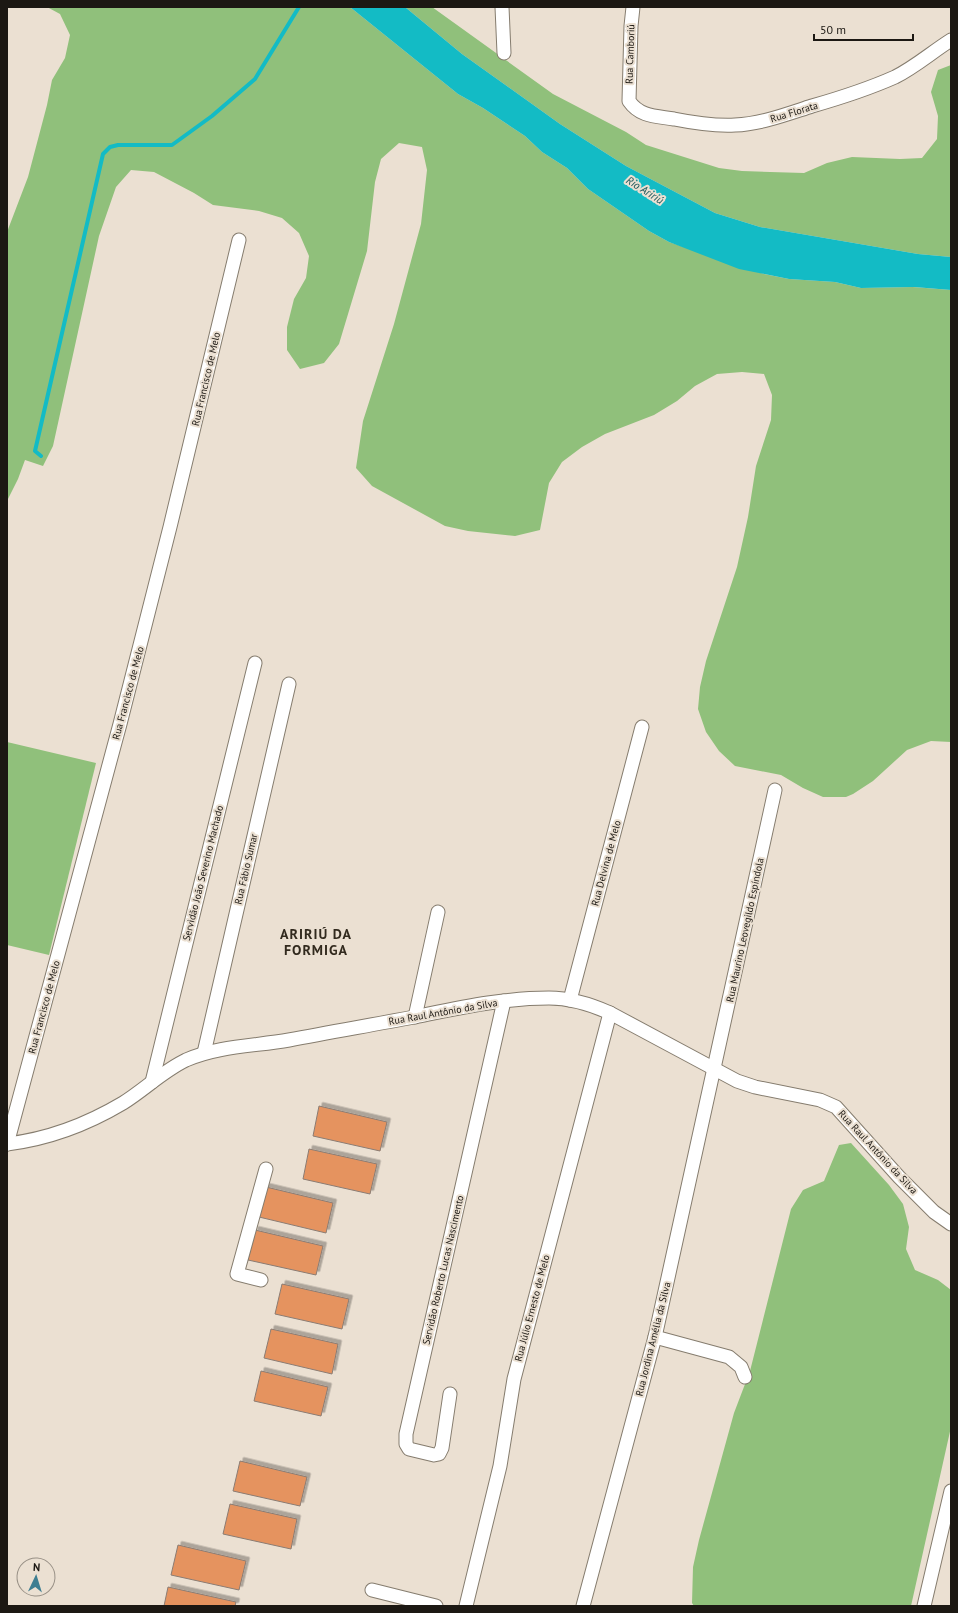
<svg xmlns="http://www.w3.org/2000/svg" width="958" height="1613" viewBox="0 0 958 1613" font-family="'PT Sans',sans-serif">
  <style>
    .green { fill: #90c07b }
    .water { fill: #13bbc5 }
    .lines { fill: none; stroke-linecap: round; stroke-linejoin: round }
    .stream { stroke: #13bbc5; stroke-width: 4 }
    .building { fill: #e5935f; stroke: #8b7c73; filter: url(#shadow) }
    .minor-casing { stroke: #857c6e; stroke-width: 15 }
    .minor { stroke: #fff; stroke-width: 13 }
    .labels { text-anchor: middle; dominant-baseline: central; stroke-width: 4; stroke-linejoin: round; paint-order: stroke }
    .street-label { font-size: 10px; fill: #1c1813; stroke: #ebe0d2 }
    .water-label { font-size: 11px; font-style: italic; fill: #1b575b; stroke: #ebe0d2 }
    .district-label { font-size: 14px; font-weight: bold; letter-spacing: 1px; fill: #322a1e; stroke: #ebe0d2 }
  </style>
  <defs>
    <filter id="shadow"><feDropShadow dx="3.5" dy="-3.5" stdDeviation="0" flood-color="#0004"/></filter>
  </defs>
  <rect width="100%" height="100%" fill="#ebe0d2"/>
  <g class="green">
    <polygon points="47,7 350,7 458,94 483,108 525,136 542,152 567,168 588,189 649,231 669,242 764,274 789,279 835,282 861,288 913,287 951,290 951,742 931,741 907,750 873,781 853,794 846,797 823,797 803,788 781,775 735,766 719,751 706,732 698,709 700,687 706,661 737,567 748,517 756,466 771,420 772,395 764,374 742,372 717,374 695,386 677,401 654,415 605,434 582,447 562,462 549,483 540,530 515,536 468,531 445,526 372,486 356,468 363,421 394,324 421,224 427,170 422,147 399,143 381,159 375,182 367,251 339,344 324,363 300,369 287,350 287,327 294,299 306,278 309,256 299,233 282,218 259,211 213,205 194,193 154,172 131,170 116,187 99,236 53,446 43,466 25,460 18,479 7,501 7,232 28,177 47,105 52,80 65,58 70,35 60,14"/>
    <polygon points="405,7 432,7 553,94 626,132 646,145 719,168 742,171 804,173 827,163 852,157 900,159 922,158 937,139 938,116 931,92 938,70 951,65 951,257 918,254 760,227 715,213 626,166 560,124 462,54"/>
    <polygon points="7,742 96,763 49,955 7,945"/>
    <polygon points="851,1143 889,1185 903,1204 909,1227 906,1249 915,1270 938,1280 951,1290 951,1427 911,1606 694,1606 692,1603 693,1567 699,1540 734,1413 750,1371 791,1209 803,1190 824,1181 839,1145"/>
  </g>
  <polygon class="water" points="350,7 405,7 462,54 560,124 626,166 715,213 760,227 918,254 951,257 951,290 914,287 861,288 835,282 789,279 739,269 669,242 649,231 588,189 567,168 542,152 525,136 483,108 458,94"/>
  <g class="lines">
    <polyline class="stream" points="41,456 35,451 103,154 110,147 118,145 172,145 212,116 255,79 299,7"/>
  </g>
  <g class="building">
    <polygon points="319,1106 387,1122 380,1151 313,1136"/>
    <polygon points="309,1149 377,1164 370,1194 303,1179"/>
    <polygon points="266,1187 333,1203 326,1233 259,1217"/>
    <polygon points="255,1230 323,1246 316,1275 248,1260"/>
    <polygon points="282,1284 349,1299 342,1329 275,1314"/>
    <polygon points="271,1329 338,1344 332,1374 264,1358"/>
    <polygon points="261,1371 328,1387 321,1416 254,1401"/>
    <polygon points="240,1461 307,1477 300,1506 233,1491"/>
    <polygon points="230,1504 297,1519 291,1549 223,1534"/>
    <polygon points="178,1545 246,1561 239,1590 171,1575"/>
    <polygon points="168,1587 236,1602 235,1606 164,1606"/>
  </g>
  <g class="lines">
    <defs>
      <g id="minor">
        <polyline points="502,7 504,53"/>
        <path d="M633 7 631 26 629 101C640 117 656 116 674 119 694 123 715 126 735 125 761 124 787 114 812 106 840 98 868 89 895 77 915 67 932 52 951 40"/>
        <polyline points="570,1000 642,727"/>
        <polyline points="415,1017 438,912"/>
        <polyline points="204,1053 289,684"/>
        <polyline points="152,1082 255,663"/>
        <path d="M7 1144C49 1139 86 1125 123 1103 144 1090 163 1071 186 1060 218 1046 255 1046 289 1040 330 1032 372 1025 414 1017 459 1008 503 998 549 998 571 998 590 1004 610 1013L737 1081 755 1087 820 1100 836 1107 899 1177 934 1212 951 1224"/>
        <polyline points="7,1144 120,724 170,527 239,240"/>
        <polyline points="261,1280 237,1274 266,1169"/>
        <polyline points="655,1337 729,1357 741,1367 745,1377"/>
        <polyline points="450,1394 442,1448 439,1454 434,1455 409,1449 406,1444 406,1434 504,1001"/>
        <polyline points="372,1590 436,1606"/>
        <polyline points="466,1606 500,1466 514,1379 610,1013"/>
        <polyline points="583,1606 655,1337 775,790"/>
        <polyline points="924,1606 951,1491"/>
      </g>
    </defs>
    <use href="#minor" class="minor-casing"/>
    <use href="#minor" class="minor"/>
  </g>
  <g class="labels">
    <g class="street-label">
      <text transform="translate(630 54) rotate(-88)">Rua Camboriú</text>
      <text transform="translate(794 112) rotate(-17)">Rua Florata</text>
      <text transform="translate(206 379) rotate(-77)">Rua Francisco de Melo</text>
      <text transform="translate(128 693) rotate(-75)">Rua Francisco de Melo</text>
      <text transform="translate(606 863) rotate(-75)">Rua Delvina de Melo</text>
      <text transform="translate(246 869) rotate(-77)">Rua Fábio Sumar</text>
      <text transform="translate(203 873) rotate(-76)">Servidão João Severino Machado</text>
      <text transform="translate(745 930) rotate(-78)">Rua Maurino Leovegildo Espíndola</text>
      <text transform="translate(44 1007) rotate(-75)">Rua Francisco de Melo</text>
      <text transform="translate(443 1012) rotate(-10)">Rua Raul Antônio da Silva</text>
      <text transform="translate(878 1152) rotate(47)">Rua Raul Antônio da Silva</text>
      <text transform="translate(443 1270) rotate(-77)">Servidão Roberto Lucas Nascimento</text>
      <text transform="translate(532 1308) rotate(-75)">Rua Júlio Ernesto de Melo</text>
      <text transform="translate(653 1339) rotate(-76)">Rua Jordina Amélia da Silva</text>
    </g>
    <g class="water-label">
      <text transform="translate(645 190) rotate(32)">Rio Aririú</text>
    </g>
    <g class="district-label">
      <text x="316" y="934">ARIRIÚ DA<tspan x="316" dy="16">FORMIGA</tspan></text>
    </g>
  </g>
  <rect width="958" height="1613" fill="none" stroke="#1c1813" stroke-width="16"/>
  <g transform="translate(36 1577) rotate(4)"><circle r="19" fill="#ebe0d2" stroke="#989086"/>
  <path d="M0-3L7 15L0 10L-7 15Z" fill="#3e7e91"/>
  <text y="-6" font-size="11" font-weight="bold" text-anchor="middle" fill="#1c1813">N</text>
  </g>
  <path d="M814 34v6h99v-6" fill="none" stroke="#1c1813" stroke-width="2"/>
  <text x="820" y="34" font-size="12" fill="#1c1813" stroke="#ebe0d2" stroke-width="3" paint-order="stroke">50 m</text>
</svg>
